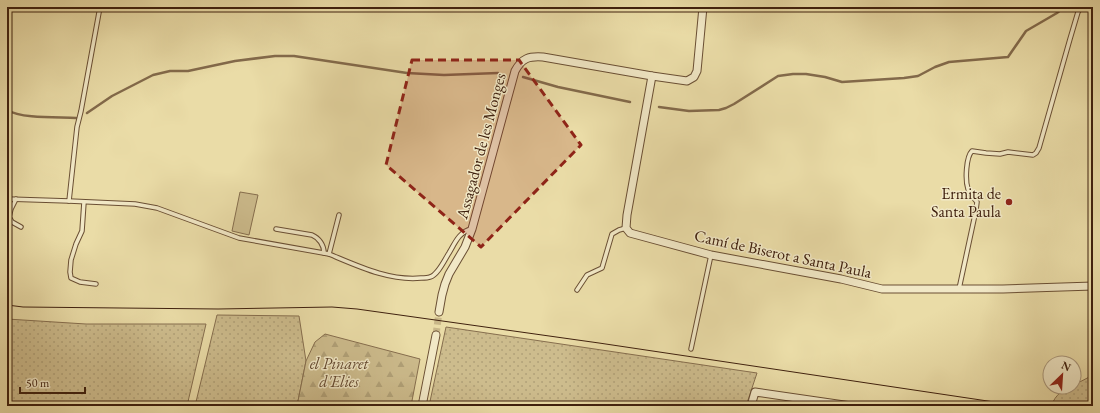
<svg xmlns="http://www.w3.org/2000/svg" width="1100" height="413" viewBox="0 0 1100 413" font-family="'EB Garamond',serif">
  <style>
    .grass { fill: url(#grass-dots); stroke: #866e4e }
    .forest { fill: url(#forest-firs); stroke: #866e4e }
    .park { fill: #cdbc8d; stroke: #866e4e }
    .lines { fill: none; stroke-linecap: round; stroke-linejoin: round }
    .stream { stroke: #836a4b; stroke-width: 2.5 }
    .street-tunnel { stroke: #c8b688; stroke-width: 7; stroke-dasharray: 7 3.5; stroke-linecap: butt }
    .lane-casing { stroke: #6a4f34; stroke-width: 5.5 }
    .street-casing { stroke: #6a4f34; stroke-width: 9 }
    .lane { stroke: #f1e8c6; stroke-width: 3.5 }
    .street { stroke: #f1e8c6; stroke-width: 7 }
    .tram { stroke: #3f200e; stroke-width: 1 }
    .marked { fill: #8f2418; fill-opacity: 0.2; stroke: #8f2418; stroke-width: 3; stroke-dasharray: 8 5; stroke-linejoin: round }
    .poi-dot { fill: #8f2418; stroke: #f1e8c6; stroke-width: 1.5 }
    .labels { text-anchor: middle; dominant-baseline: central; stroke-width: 3; stroke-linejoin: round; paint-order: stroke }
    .street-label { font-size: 16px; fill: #3f200e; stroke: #f1e8c6 }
    .poi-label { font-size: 16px; fill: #3f200e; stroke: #f1e8c6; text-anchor: end }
    .park-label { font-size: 16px; font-style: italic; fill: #62472e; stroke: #f1e8c6 }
  </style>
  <defs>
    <pattern id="grass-dots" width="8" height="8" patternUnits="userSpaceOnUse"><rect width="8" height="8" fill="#cdbc8d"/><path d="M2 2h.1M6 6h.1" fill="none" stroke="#b1a178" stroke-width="1.8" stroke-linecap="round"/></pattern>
    <pattern id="forest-firs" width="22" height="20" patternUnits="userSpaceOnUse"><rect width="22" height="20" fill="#cdbc8d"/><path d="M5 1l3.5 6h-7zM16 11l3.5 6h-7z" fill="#b1a178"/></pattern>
  </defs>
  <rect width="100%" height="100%" fill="#eadca7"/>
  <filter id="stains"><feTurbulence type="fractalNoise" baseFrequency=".005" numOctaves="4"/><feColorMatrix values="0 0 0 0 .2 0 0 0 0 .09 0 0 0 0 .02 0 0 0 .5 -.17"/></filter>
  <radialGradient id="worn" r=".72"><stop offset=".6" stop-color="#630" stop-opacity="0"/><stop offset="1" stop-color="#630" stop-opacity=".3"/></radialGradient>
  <g class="grass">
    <polygon points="217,315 299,316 306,361 297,406 195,406"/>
    <polygon points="7,319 86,324 206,324 187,406 7,406"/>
    <polygon points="446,327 757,373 746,406 429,406"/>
    <path d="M1093 375V406L1052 405C1054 396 1065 387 1074 387V385Z"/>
  </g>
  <polygon class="forest" points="325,334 420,359 411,406 297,406 306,361 315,342"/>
  <polygon class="park" points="240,192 258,195 249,235 232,231"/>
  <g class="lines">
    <g class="stream">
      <polyline points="523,77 558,87 630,102"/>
      <polyline points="659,107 689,111 719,110 726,108 734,104 778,76 793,74 806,74 825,77 842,82 904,78 918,76 935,67 949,62 1008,57 1026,31 1057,13 1064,7"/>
      <path d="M7 110C22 119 58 117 76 118"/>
      <polyline points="87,113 112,96 153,75 170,71 188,71 235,61 275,56 294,56 407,73 444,75 498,73"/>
    </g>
    <polyline class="street-tunnel" points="436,335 439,312"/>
    <defs>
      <g id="lane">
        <polyline points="7,199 69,201 77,127 81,111 100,7"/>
        <polyline points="16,199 11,209 9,217 12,222 21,227"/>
        <polyline points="69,201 135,204 157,208 239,238 329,254 339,215"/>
        <polyline points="84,202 82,231 76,244 71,260 70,272 71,278 80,282 96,284"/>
        <path d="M276 229 312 235C319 238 324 245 324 253"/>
        <path d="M329 254C358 266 389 281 421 278 424 278 428 278 430 277 438 275 445 259 449 253 455 243 459 232 471 229"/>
        <path d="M959 289 976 210 977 202C974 198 969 194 968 189 965 180 966 157 972 151L986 153 1000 154 1008 152 1033 155 1036 153 1039 148 1070 39 1078 12 1081 7"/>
        <polyline points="577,290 587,275 602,268 612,234 619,230 626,228"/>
        <polyline points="691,349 711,255"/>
      </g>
      <g id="street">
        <polyline points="652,76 627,215 626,228 630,233 711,255 841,279 882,289 1003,289 1093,286"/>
        <path d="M439 312 442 295 445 284 449 274 465 247 472 229 515 71C522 58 529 56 543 57L652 76 687 81 694 77 697 71 703 7"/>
        <polyline points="422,406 436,335"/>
        <polyline points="751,406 755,392 851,406"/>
      </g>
    </defs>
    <use href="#lane" class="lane-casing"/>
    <use href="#street" class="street-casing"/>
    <use href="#lane" class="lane"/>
    <use href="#street" class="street"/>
    <polyline class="tram" points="7,305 23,307 218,309 332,307 357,309 599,343 1021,406"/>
  </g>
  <path class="marked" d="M412 60H519L581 145 481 247 386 165Z"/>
  <circle class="poi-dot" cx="1009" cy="202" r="4"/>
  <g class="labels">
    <g class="street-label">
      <text transform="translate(481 146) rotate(-75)">Assagador de les Monges</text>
      <text transform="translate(783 254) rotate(12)">Camí de Biserot a Santa Paula</text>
    </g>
    <g class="poi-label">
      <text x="1001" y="193">Ermita de<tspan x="1001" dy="18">Santa Paula</tspan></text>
    </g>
    <g class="park-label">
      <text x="339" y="363">el Pinaret<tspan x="339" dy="18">d'Elies</tspan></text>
    </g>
  </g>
  <rect width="1100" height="413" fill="none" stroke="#eadca7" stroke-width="24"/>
  <rect x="8" y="8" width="1084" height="397" fill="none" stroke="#3f200e" stroke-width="2"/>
  <rect x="12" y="12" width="1076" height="389" fill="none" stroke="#3f200e"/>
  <g transform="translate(1062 375) rotate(25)"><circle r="19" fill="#f1e8c6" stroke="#aa987c"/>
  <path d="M0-3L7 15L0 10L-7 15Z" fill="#8f2418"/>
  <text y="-6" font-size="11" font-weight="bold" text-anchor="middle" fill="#3f200e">N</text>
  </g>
  <path d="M20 387v6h65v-6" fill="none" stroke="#3f200e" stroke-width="2"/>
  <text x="26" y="387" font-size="12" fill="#3f200e" stroke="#f1e8c6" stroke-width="3" paint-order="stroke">50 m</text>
  <rect width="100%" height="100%" filter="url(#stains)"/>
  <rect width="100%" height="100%" fill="url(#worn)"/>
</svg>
